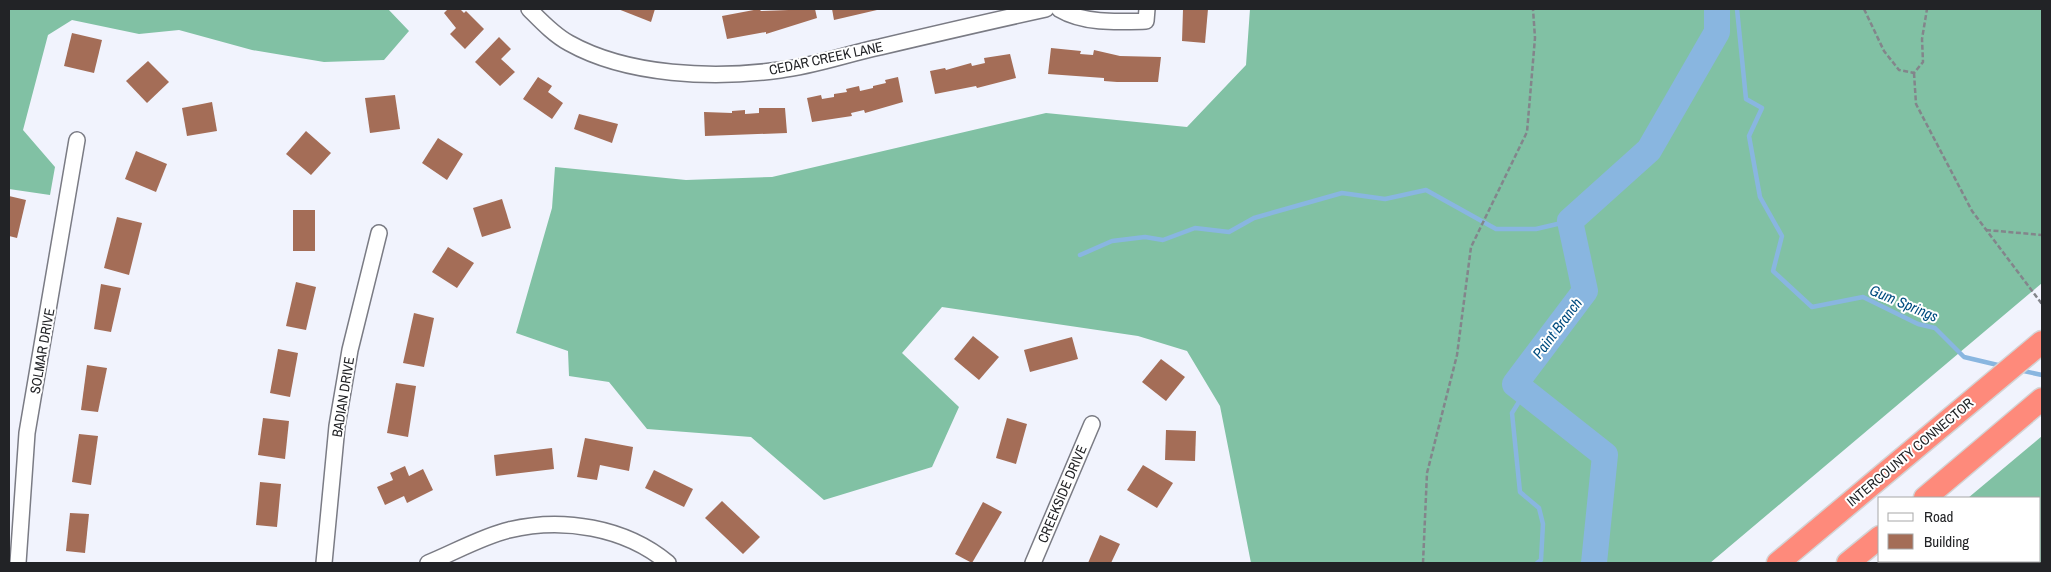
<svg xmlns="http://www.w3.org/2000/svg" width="2051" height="572" viewBox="0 0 2051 572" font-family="'Archivo Narrow',sans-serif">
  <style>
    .forest { fill: #81c1a4 }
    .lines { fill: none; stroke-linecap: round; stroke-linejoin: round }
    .stream { stroke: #89b6e0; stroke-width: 4.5 }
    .river { stroke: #89b6e0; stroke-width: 26 }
    .building { fill: #a46d57 }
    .minor-casing { stroke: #7a7b84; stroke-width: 18 }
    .highway-casing { stroke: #d3d3d4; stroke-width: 25 }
    .path { stroke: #83858b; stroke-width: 2.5; stroke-dasharray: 5 2.5; stroke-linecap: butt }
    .minor { stroke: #fff; stroke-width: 15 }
    .highway { stroke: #fe8a7b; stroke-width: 22 }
    .labels { text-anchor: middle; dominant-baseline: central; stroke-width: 4; stroke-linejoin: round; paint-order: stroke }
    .street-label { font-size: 14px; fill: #222326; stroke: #fff }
    .water-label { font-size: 15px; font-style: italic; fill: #004c7f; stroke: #fff }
  </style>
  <rect width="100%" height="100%" fill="#f1f3fd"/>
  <g class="forest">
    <polygon points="9,9 388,9 409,31 384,60 324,62 252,50 179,30 139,34 72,20 48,35 23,130 55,167 50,195 9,189"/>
    <polygon points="1250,9 2042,9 2042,283 1710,563 1251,563 1220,406 1187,351 1138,336 942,307 902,353 959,407 932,467 824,500 751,437 647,429 609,382 569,376 568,351 516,333 552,208 555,167 686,180 772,177 1046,113 1187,127 1246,65"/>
    <polygon points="2042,436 2042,563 1890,563 1893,561 2040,561 2040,498 1968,498"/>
  </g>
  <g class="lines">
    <g class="stream">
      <polyline points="1737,9 1746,99 1762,108 1749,136 1760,197 1782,236 1773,271 1812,307 1863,297 1918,324 1935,328 1964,357 2002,366"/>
      <polyline points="1080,255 1112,241 1145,237 1163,240 1195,228 1229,232 1254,218 1342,193 1385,199 1426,190 1496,229 1536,229 1570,221"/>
      <polyline points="2019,370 2042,375"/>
      <polyline points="1525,392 1512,413 1520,492 1539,508 1543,524 1541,560 1537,563"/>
    </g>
    <polyline class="river" points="1594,563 1605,455 1515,384 1585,291 1570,221 1649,150 1717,32 1717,9"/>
  </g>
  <g class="building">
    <polygon points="448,9 460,9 464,13 466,11 484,29 465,49 450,34 456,28 444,13"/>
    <polygon points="618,9 655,9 651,22"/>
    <polygon points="759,9 761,11 815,9 817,18 766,34 766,32 727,39 722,16"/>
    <polygon points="832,9 877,9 877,10 834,20"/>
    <polygon points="1183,9 1208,9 1205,43 1182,41"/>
    <polygon points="72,33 102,40 94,73 64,66"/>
    <polygon points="499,37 511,49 501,59 515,72 500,86 475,62"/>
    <polygon points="1051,48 1081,51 1080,54 1093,55 1094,50 1120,56 1161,57 1158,82 1117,82 1104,81 1104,78 1048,74"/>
    <polygon points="1010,54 1016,78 977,88 976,86 935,94 930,71 945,68 946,70 971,63 972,66 985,63 984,58"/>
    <polygon points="148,61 169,82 147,103 126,81"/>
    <polygon points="538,77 552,86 548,92 563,103 552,119 523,99"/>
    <polygon points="898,77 903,102 865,113 864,110 851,113 852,116 812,122 807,98 821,95 822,99 834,97 834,94 847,92 846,89 859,86 860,91 873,88 873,86 886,83 885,80"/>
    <polygon points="395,95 400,129 370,133 365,98"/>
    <polygon points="212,102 217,131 187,136 182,108"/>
    <polygon points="759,108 785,108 787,133 705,136 704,112 732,113 732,111 745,110 745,114 759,113"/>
    <polygon points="579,114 618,124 612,143 574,129"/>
    <polygon points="306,131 331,153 311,175 286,154"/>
    <polygon points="438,138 463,154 447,180 422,163"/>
    <polygon points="136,151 167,164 156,192 125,179"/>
    <polygon points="9,196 26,200 17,238 9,236"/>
    <polygon points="502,199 511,228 482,237 473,208"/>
    <rect x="293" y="210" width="22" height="41"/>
    <polygon points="117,217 142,223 129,275 104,268"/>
    <polygon points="448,247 474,263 457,288 432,272"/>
    <polygon points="296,282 316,287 306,330 286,326"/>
    <polygon points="101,284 121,288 111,332 94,329"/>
    <polygon points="414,313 434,318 424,367 403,363"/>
    <polygon points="973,336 999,357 979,380 954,359"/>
    <polygon points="1072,337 1078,359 1030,372 1024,350"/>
    <polygon points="278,349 298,353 290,397 270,393"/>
    <polygon points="1161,359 1185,377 1166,401 1142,382"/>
    <polygon points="87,365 107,368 98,412 81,410"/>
    <polygon points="396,383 416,386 408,437 387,433"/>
    <polygon points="263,418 289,421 285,459 258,455"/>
    <polygon points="1007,418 1027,424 1016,464 996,458"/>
    <polygon points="1166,430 1196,431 1195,461 1165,460"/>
    <polygon points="79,434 98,436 91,485 72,482"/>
    <polygon points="585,438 633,447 629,471 600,465 597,480 577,477"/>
    <polygon points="552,448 554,469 496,476 494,455"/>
    <polygon points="1143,465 1173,483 1157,508 1127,490"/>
    <polygon points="405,466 409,476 423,469 433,490 407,503 404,496 385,505 377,487 393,480 390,473"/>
    <polygon points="654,470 693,489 684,507 645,488"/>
    <polygon points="260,482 281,484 277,527 256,525"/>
    <polygon points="722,501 760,537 743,554 705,518"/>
    <polygon points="983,502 1002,512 972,563 955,554"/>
    <polygon points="70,513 89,514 85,553 66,551"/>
    <polygon points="1100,535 1120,544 1111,563 1088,563"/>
  </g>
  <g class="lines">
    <defs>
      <g id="minor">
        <path d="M529 9C541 21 554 35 569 43 628 76 714 79 780 70 814 66 847 54 880 47 935 34 991 21 1046 9"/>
        <path d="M1059 9C1084 24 1118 22 1146 21L1147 9"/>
        <polyline points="18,563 27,433 77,140"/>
        <polyline points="324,563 337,426 350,350 379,233"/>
        <path d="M428 563C453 553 483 536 509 530 562 517 625 527 668 563"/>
        <polyline points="1033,563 1092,424"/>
      </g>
      <g id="highway">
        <polyline points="1925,498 2042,399"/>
        <polyline points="1778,563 2042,342"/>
        <polyline points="1848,563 1880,537"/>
      </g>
    </defs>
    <use href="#minor" class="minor-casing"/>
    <use href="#highway" class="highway-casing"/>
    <g class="path">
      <polyline points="1864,9 1884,51 1899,70 1914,73 1923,62 1922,39 1927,9"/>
      <polyline points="1914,73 1916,104 1972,211 2042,304"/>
      <polyline points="1986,230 2042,235"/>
      <polyline points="1423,563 1427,473 1457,355 1471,247 1527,132 1535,38 1533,9"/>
    </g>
    <use href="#minor" class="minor"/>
    <use href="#highway" class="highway"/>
  </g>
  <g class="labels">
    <g class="street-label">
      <text transform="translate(826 58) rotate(-12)">CEDAR CREEK LANE</text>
      <text transform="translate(42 351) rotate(-80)">SOLMAR DRIVE</text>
      <text transform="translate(343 397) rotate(-81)">BADIAN DRIVE</text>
      <text transform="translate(1910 452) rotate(-40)">INTERCOUNTY CONNECTOR</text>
      <text transform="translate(1062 494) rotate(-67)">CREEKSIDE DRIVE</text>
    </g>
    <g class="water-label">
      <text transform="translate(1904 303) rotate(23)">Gum Springs</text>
      <text transform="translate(1557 328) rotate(-53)">Paint Branch</text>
    </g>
  </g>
  <rect width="2051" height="572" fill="none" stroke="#222326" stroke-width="20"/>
  <rect x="1878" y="497" width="162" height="65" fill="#ffffff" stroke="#a7a7a8"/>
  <rect x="1888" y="513" width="25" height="8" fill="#ffffff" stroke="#a7a7a8"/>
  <text x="1924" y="522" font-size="15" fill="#222326">Road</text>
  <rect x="1888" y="534" width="25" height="15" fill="#a46d57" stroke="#a7a7a8"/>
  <text x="1924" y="547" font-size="15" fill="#222326">Building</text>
</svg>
